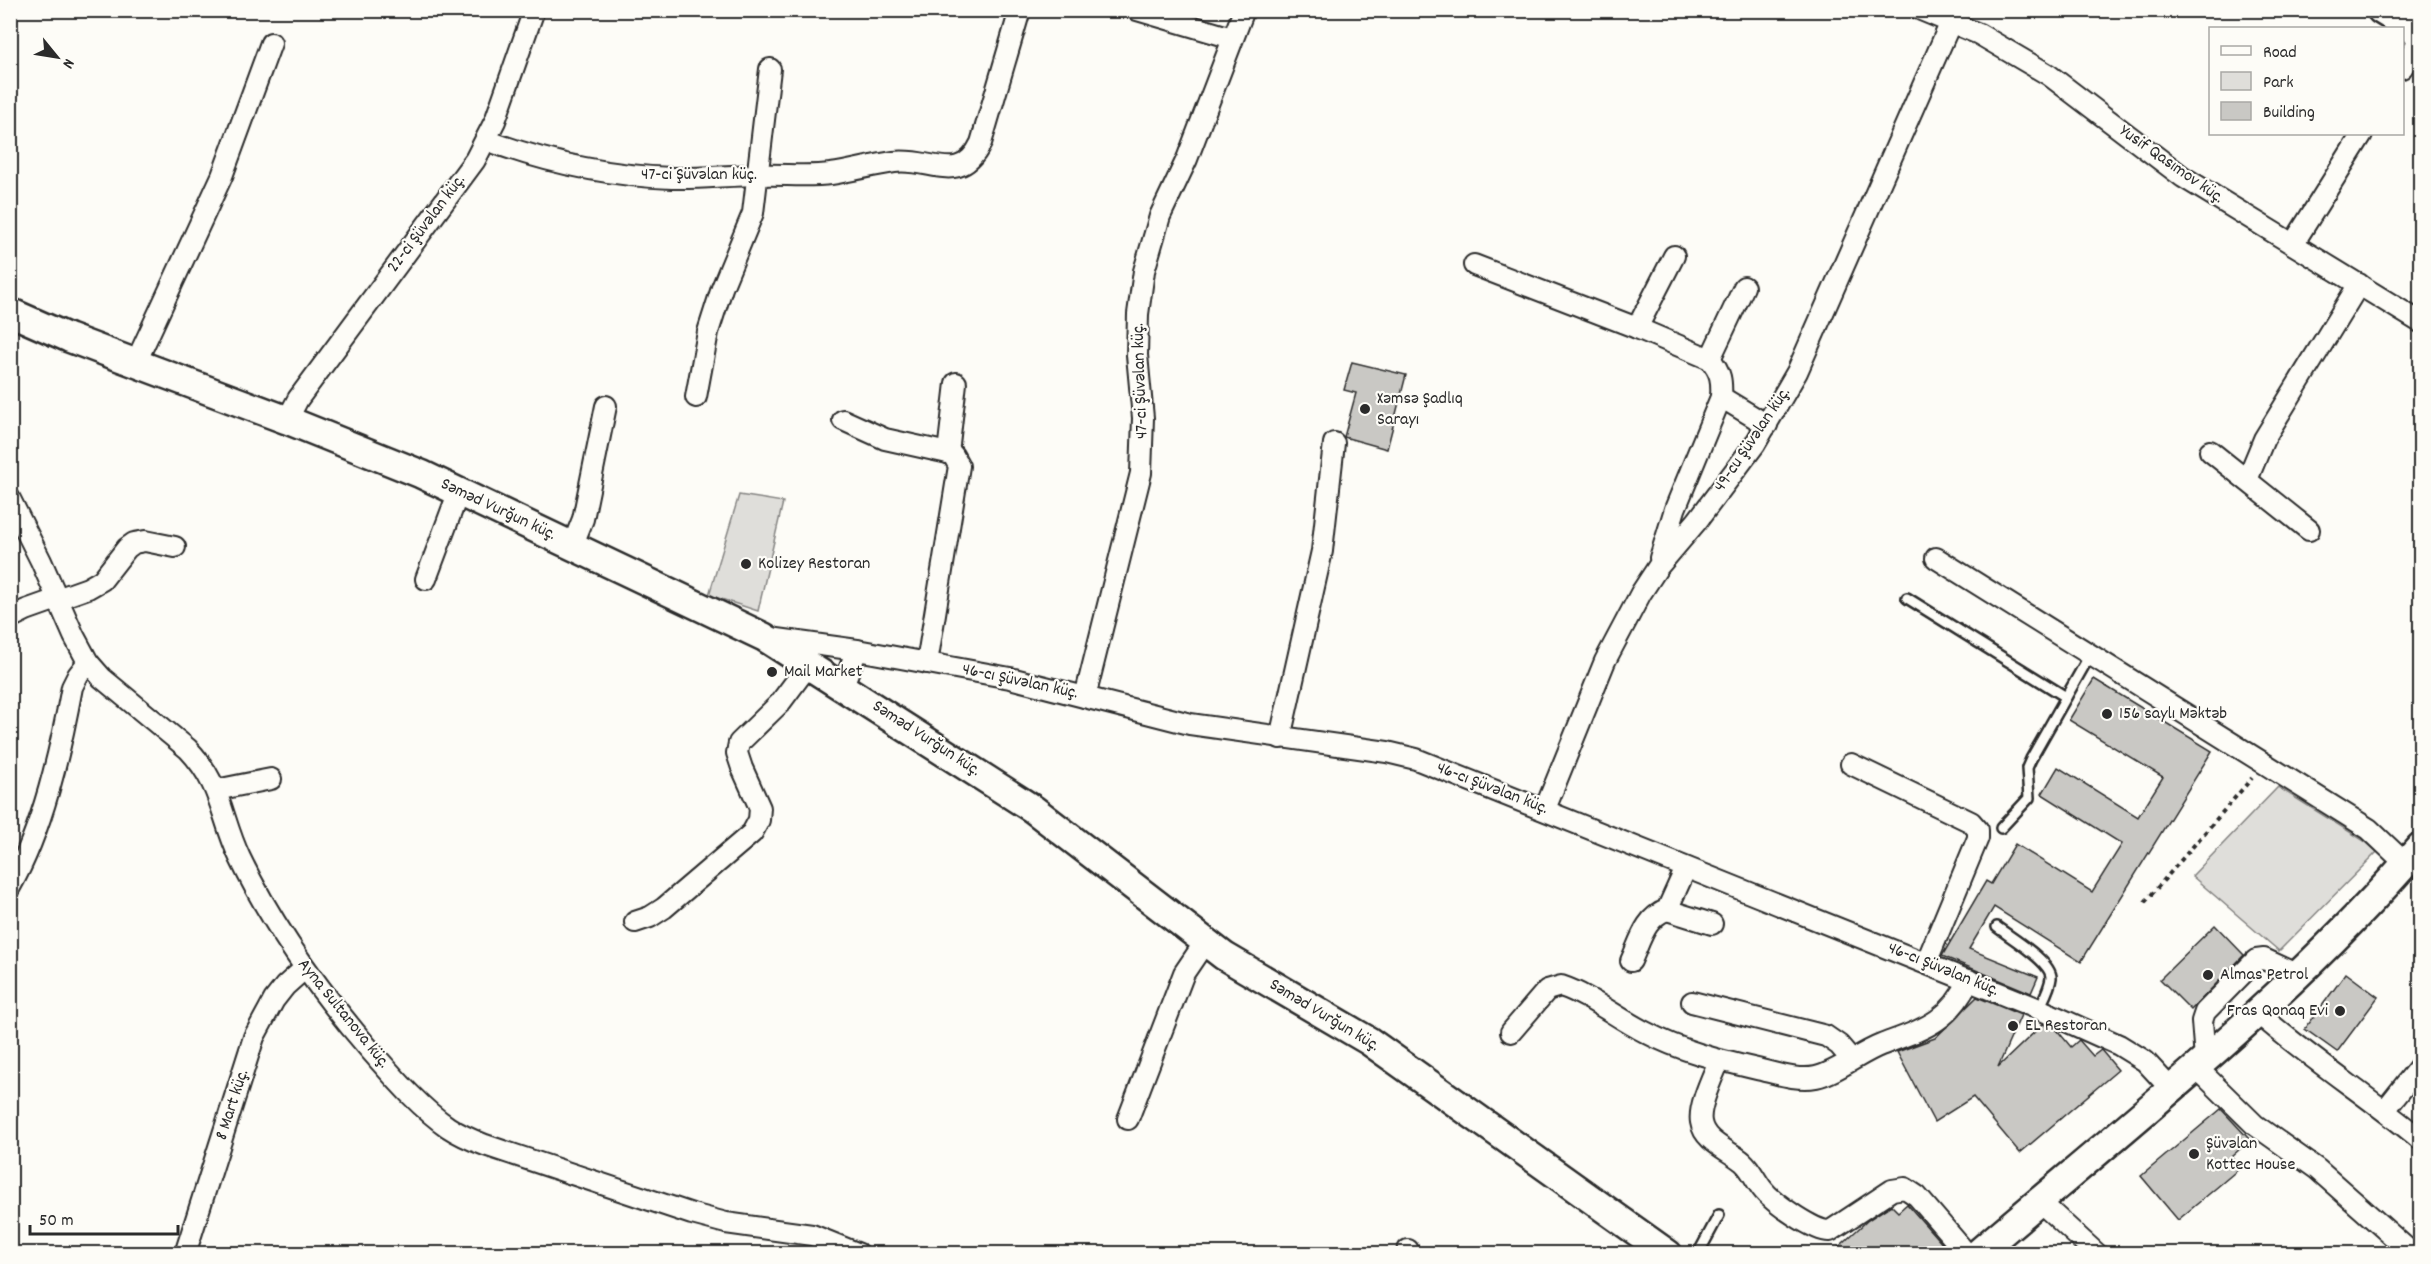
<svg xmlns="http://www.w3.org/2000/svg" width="2431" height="1264" viewBox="0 0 2431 1264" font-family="Dekko,sans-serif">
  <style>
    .green { fill: #dfdeda; stroke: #858482; stroke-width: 1.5 }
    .building { fill: #c9c8c4; stroke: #2b2b2b; stroke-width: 1.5 }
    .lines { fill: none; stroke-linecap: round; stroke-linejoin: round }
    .lane-casing { stroke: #2b2b2b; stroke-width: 14 }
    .street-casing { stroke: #2b2b2b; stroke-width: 24 }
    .secondary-casing { stroke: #2b2b2b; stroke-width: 32 }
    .path { stroke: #2b2b2b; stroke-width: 4; stroke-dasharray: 4.5 4.5; stroke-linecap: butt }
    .lane { stroke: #fdfcf7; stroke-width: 9 }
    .street { stroke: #fdfcf7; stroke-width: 20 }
    .secondary { stroke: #fdfcf7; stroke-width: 27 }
    .poi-dot { fill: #2b2b2b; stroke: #fdfcf7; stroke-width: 2 }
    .labels { text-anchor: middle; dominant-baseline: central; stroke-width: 4.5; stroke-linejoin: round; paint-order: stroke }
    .street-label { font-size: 18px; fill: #2b2b2b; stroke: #fdfcf7 }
    .poi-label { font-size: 18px; fill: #2b2b2b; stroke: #fdfcf7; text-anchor: start }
  </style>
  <rect width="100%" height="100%" fill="#fdfcf7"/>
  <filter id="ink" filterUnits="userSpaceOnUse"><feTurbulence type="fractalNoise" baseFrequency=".0167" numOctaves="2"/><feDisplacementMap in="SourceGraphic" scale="12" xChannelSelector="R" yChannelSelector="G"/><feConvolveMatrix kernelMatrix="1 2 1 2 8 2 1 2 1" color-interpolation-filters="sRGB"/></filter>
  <g filter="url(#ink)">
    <g class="green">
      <polygon points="739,495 783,502 758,611 709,595"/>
      <polygon points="2278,787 2366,842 2377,852 2279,951 2192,876"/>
    </g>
    <g class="building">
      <polygon points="1352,362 1406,375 1387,449 1344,437 1356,393 1344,390"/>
      <polygon points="2094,679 2212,751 2081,962 1994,907 1969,949 2038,977 2031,993 1942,956 1986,881 1991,884 2015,844 2092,892 2122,844 2042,794 2058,767 2138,817 2163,777 2069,720"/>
      <polygon points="2215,925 2244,955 2191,1010 2160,979"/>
      <polygon points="2346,973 2378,997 2337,1052 2305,1029"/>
      <polygon points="1977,997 2021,1015 1998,1067 2043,1024 2057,1030 2071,1047 2079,1040 2093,1056 2101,1050 2118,1070 2020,1153 1973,1097 1934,1122 1897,1052 1935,1038"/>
      <polygon points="2221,1109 2250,1140 2231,1157 2240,1168 2178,1220 2141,1176"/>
      <polygon points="1907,1204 1951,1254 1831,1254 1868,1220 1891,1205 1898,1212"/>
    </g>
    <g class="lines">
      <defs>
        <g id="lane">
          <polyline points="1907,598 2066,697"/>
          <polyline points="2001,828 2029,798 2027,768 2031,759 2090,655"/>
          <path d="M1997 927C2010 937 2052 962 2051 978 2050 988 2043 1000 2039 1009"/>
          <polyline points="1698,1254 1719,1215"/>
        </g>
        <g id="street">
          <polyline points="1137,10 1232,38"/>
          <polyline points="1921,10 1979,34 2049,75 2183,177 2420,322"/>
          <polyline points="2402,68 2420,39"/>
          <path d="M486 140C545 162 609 176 672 178 701 179 730 175 759 175 783 174 807 177 831 174 852 171 873 165 894 162 931 157 960 187 981 143L1020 10"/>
          <polyline points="2293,244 2362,134"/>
          <path d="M1474 265 1637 328 1710 359C1721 372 1722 381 1721 397L1675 509 1660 558"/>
          <polyline points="1637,328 1674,256"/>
          <polyline points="1710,359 1744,287"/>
          <polyline points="136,362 222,176 271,43"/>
          <polyline points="696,397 708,332 722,288 753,213 770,69"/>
          <polyline points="1721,397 1767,425"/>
          <polyline points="287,420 298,399 475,160 495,121 534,10"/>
          <polyline points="843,420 885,439 948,453 953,455 959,466 927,663"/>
          <polyline points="2210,451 2309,530"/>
          <polyline points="948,453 956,383"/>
          <polyline points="2247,480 2264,439 2359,284"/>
          <path d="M10 499 41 561 74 636 88 662 102 678 188 749C223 786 220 816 240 858 274 929 319 991 370 1050 394 1077 419 1107 448 1127 460 1135 472 1140 485 1145L692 1214 726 1223 812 1235 859 1254"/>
          <polyline points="573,544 583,519 606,406"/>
          <polyline points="1936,558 2369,829 2406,864"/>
          <polyline points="426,579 459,491"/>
          <polyline points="10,618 26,610 88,588 102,580 127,548 134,543 145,541 175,547"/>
          <polyline points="770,638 857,650 1010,678 1190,724 1387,752 1416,759 2039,1009 2119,1045 2145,1061 2170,1088"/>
          <polyline points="843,685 857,650"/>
          <polyline points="1085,697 1141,473 1143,418 1137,355 1138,314 1144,271 1160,216 1187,159 1244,10"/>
          <polyline points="1280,738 1322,551 1334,443"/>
          <polyline points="1851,764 1971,822 1978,830 1978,838 1926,963"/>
          <polyline points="216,790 271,779"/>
          <polyline points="1545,809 1605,661 1641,593 1658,567 1697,521 1755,444 1797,372 1951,22"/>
          <path d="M10 887C43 829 60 752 72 687L78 675 88 662"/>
          <polyline points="1667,910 1712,924"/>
          <polyline points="635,922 650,917 664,908 752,833 759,820 760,808 742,768 737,753 739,743 780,703 809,664"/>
          <path d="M1631 961C1640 942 1645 917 1667 910L1686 868"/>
          <polyline points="1692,1002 1826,1036 1839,1045 1851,1059"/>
          <path d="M2259 1014C2310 1059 2368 1096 2420 1139"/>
          <path d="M1511 1032 1547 990 1561 986C1591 996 1617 1018 1645 1032 1681 1051 1718 1060 1757 1069 1775 1073 1797 1081 1816 1077 1836 1073 1860 1053 1881 1045 1923 1029 1949 1023 1969 980"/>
          <polyline points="2205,1059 2202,1021 2205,1012 2256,960 2264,959 2299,975"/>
          <path d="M1719 1061C1713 1076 1698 1106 1701 1122 1704 1142 1729 1150 1743 1162 1752 1170 1756 1182 1764 1191 1774 1203 1815 1232 1830 1231L1892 1190 1905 1188 1917 1196 1967 1254"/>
          <polyline points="2196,1067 2255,1125 2317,1169 2413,1254"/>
          <polyline points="2385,1110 2420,1066"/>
          <polyline points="1128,1119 1184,973 1205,942"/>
          <polyline points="2039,1201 2097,1254"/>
          <polyline points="185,1254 254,1037 274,1000 285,986 304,969"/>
          <polyline points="1406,1254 1408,1250"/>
        </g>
        <g id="secondary">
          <polyline points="2381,10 2420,34"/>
          <polyline points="10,312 69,338 287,420 421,474 764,637 1033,809 1224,956 1369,1041 1668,1254"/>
          <path d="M1977 1254C2130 1123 2289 999 2420 847"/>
        </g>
      </defs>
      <use href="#lane" class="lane-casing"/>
      <use href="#street" class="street-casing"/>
      <use href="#secondary" class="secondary-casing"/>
      <polyline class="path" points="2145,902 2252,778"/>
      <use href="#lane" class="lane"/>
      <use href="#street" class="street"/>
      <use href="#secondary" class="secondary"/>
    </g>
  </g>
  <g class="poi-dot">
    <circle cx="1365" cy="409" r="6"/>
    <circle cx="746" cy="564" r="6"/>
    <circle cx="772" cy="672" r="6"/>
    <circle cx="2107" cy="714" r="6"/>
    <circle cx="2208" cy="975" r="6"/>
    <circle cx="2340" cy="1011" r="6"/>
    <circle cx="2013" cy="1026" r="6"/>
    <circle cx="2194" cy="1154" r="6"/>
  </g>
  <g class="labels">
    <g class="street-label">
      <text transform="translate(2171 165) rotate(35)">Yusif Qasımov küç.</text>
      <text x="699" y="175">47-ci Şüvəlan küç.</text>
      <text transform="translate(427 224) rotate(-53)">22-ci Şüvəlan küç.</text>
      <text transform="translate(1141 381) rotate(-92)">47-ci Şüvəlan küç.</text>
      <text transform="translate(1753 440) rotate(-56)">49-cu Şüvəlan küç.</text>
      <text transform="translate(498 510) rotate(25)">Səməd Vurğun küç.</text>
      <text transform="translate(1020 682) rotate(12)">46-cı Şüvəlan küç.</text>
      <text transform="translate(926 739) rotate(33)">Səməd Vurğun küç.</text>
      <text transform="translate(1492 789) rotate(21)">46-cı Şüvəlan küç.</text>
      <text transform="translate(1943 970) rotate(22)">46-cı Şüvəlan küç.</text>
      <text transform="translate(343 1014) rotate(51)">Ayna Sultanova küç.</text>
      <text transform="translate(1324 1016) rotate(31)">Səməd Vurğun küç.</text>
      <text transform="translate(233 1105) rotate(-72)">8 Mart küç.</text>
    </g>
    <g class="poi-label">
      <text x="1377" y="399">Xəmsə Şadlıq<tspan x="1377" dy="21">Sarayı</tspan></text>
      <text x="758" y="564">Kolizey Restoran</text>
      <text x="784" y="672">Mail Market</text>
      <text x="2119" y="714">156 saylı Məktəb</text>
      <text x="2220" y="975">Almas Petrol</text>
      <text x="2328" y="1011" text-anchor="end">Fras Qonaq Evi</text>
      <text x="2025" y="1026">EL Restoran</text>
      <text x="2206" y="1144">Şüvəlan<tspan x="2206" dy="21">Kottec House</tspan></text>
    </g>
  </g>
  <rect width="2431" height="1264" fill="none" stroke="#fdfcf7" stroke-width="36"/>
  <rect x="18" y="18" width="2395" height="1228" fill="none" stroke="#2b2b2b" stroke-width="2" filter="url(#ink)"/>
  <rect x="2209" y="27" width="195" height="108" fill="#fdfcf7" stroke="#a9a8a5" stroke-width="1.5"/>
  <rect x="2221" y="46" width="30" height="9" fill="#fdfcf7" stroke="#a9a8a5" stroke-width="1.5"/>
  <text x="2263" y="57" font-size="18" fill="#2b2b2b">Road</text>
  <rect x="2221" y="72" width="30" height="18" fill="#dfdeda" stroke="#a9a8a5" stroke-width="1.5"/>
  <text x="2263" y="87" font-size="18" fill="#2b2b2b">Park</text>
  <rect x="2221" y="102" width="30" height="18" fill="#c9c8c4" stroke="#a9a8a5" stroke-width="1.5"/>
  <text x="2263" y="117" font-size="18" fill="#2b2b2b">Building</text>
  <g transform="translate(57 57) rotate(120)" stroke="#fdfcf7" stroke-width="4.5" paint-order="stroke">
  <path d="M0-4.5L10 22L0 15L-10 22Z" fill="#2b2b2b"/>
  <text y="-9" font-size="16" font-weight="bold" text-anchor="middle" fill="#2b2b2b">N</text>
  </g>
  <path d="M30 1225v9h148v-9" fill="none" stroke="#2b2b2b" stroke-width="3"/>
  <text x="39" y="1225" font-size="18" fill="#2b2b2b" stroke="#fdfcf7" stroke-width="4.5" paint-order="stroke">50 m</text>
</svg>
